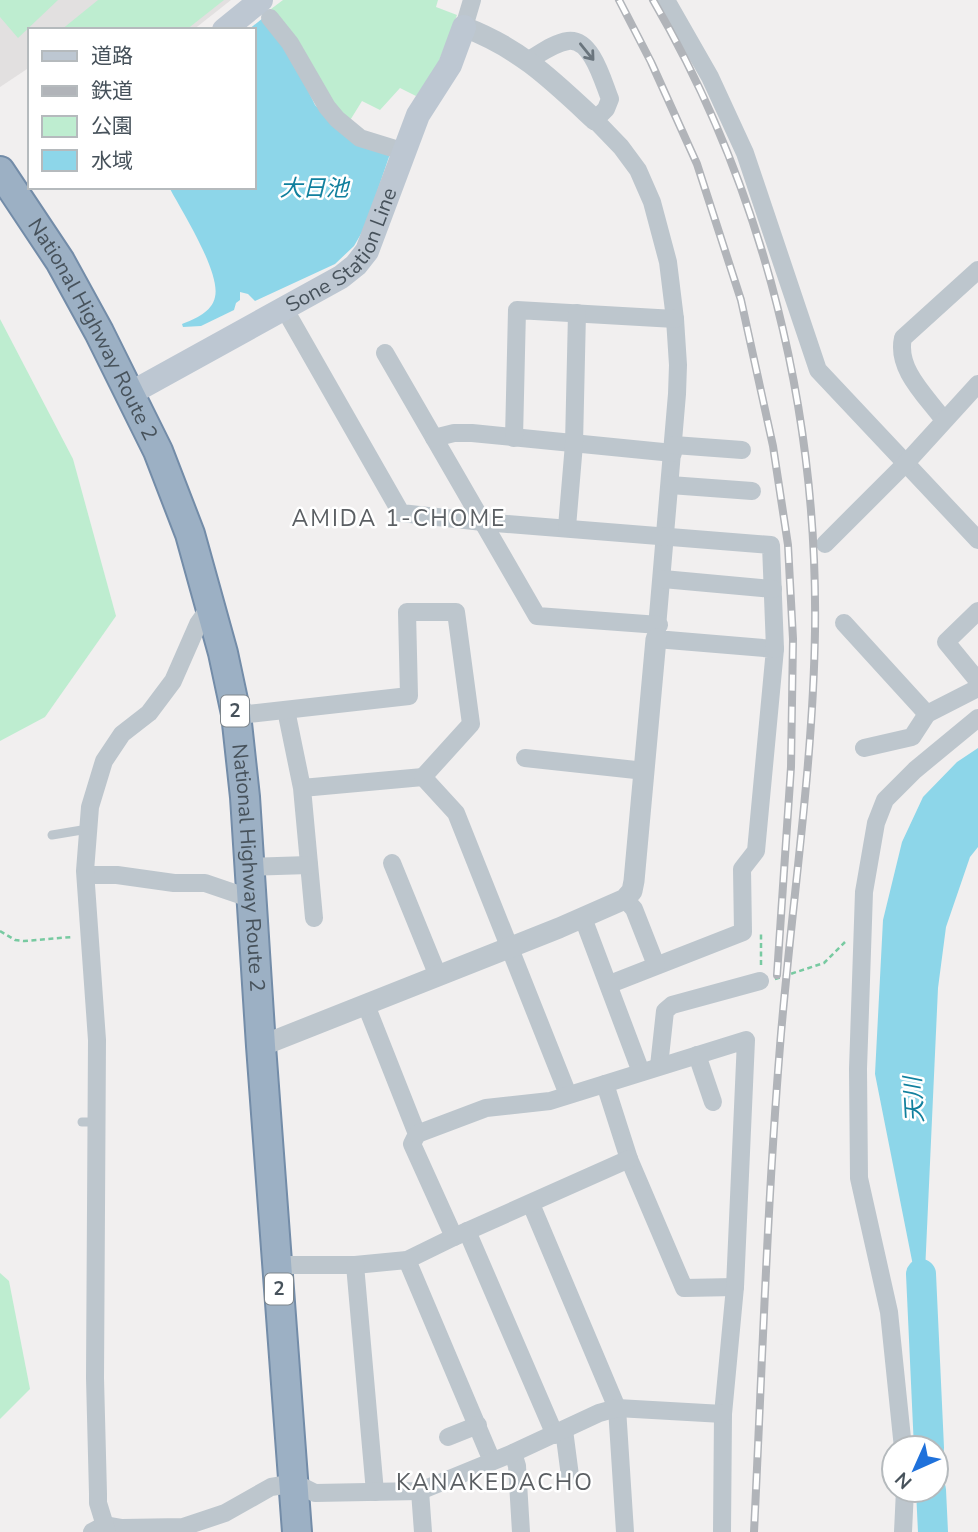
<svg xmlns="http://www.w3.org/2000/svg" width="978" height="1532" viewBox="0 0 978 1532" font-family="'Nunito Sans','Noto Sans JP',sans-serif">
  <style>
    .education { fill: #e2e0e0 }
    .green { fill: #beedd0 }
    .water { fill: #8dd6e9 }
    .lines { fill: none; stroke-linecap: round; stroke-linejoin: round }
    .river { stroke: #8dd6e9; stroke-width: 30 }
    .trunk-casing { stroke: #738ca8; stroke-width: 32 }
    .path { stroke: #78caa1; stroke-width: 2.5; stroke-dasharray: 5 3.5; stroke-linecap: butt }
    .service { stroke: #bdc6cd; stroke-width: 9 }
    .minor { stroke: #bdc6cd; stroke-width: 18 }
    .tertiary { stroke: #bdc6cd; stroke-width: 21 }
    .secondary { stroke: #bdc7d2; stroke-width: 24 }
    .trunk { stroke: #9cb0c4; stroke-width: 28 }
    .rail-casing { stroke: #b1b4b9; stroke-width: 8 }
    .rail { stroke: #fff; stroke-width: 5; stroke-dasharray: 16; stroke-linecap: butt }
    .oneway { stroke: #6a757d }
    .labels { text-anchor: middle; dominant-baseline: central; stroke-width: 5; stroke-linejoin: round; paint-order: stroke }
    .shield { fill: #fff; stroke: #7e868c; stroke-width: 2 }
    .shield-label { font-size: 19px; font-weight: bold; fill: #47525b }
    .street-label { font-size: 21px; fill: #47525b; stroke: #fff }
    .water-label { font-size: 23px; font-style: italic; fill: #11809e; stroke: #fff }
    .neighbourhood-label { font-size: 23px; letter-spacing: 2px; fill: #5b5f63; stroke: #fff }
  </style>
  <rect width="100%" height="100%" fill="#f1efef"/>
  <polygon class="education" points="0,0 231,0 193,30 30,30 30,67 0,87"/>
  <g class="green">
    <polygon points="0,0 58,0 18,38 0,17"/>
    <polygon points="98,0 224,0 186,30 61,30"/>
    <path d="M283 0H438L436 7 457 15 435 71 416 96 400 88 380 110 362 101 349 122C319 87 299 45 271 9Z"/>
    <polygon points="0,319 73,459 116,616 45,717 0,741"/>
    <polygon points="0,1273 9,1281 30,1389 0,1419"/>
  </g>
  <g class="water">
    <path d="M263 18 292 57 315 105 333 124 390 154 365 227 354 246 335 264 255 301 248 294 240 292V300L236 303 234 310 201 326 183 327 182 324C195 319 212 312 215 297 221 272 181 210 169 187H254V30H248Z"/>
    <polygon points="978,748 978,847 970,857 946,927 938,988 923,1316 875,1074 883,920 902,842 923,797 957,762"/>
  </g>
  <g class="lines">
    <g class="river">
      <polyline points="921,1274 929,1448"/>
      <polyline points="931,1490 933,1532"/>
    </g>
    <defs>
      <g id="trunk">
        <path id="s2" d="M0 171 60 261 99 332 158 451 190 534 223 653 236 714 245 797 261 1046 297 1532"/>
      </g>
    </defs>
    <use href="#trunk" class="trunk-casing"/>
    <g class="path">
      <polyline points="0,931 15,940 24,941 72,937"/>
      <polyline points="761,965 761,933"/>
      <polyline points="775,979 824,963 845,942"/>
    </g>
    <g class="service">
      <polyline points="52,835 88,829"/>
      <polyline points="82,1122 97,1122"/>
    </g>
    <g class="minor">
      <polyline points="666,0 710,77 745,153 818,370 978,540"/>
      <polyline points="270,18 290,43 327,107 337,119 360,138 402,151"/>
      <polyline points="464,27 472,0"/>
      <path d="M529 60C541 53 554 43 568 41 592 38 603 82 610 99L606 109 595 120 621 147 638 170 652 202 668 262 675 319 678 365 677 394 656 639 775 649 756 851 742 869 743 932 610 984"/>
      <polyline points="284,308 401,513 483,522 771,545 775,649"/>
      <polyline points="385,353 537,616 659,625"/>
      <path d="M943 419C926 396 896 369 903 338L978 270"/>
      <polyline points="434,438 454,433 472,433 673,453"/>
      <polyline points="514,438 517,310 675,319"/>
      <polyline points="674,445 742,450"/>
      <polyline points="670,485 752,491"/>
      <polyline points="567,527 574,444 577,313"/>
      <polyline points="825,544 906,463 978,384"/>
      <polyline points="663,579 773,589"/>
      <polyline points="978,611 946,642 978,681"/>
      <polyline points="844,623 927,714"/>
      <polyline points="286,710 302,788 314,918 302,788 423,777"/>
      <polyline points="248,714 409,696 407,612 456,612 471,724 423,777 456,813 565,1087"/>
      <polyline points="864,748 912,737 927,714 978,688"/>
      <polyline points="525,758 645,771"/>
      <polyline points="392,863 438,976"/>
      <polyline points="250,867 309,865"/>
      <polyline points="86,875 117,875 174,883 205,883 252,899"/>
      <polyline points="625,899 634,909 656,965"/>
      <polyline points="583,918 641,1072"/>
      <polyline points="366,1005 417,1134 412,1144 454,1237"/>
      <polyline points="697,1055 713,1102"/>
      <polyline points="659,1066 665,1011 672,1005 760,981"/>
      <polyline points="605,1084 629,1159 684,1288 735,1287"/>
      <polyline points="417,1134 486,1108 550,1101 746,1040 735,1287 723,1414 722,1532"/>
      <polyline points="531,1204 617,1408 625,1532"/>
      <polyline points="467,1231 555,1435"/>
      <polyline points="407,1260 492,1461"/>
      <polyline points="277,1265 355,1265 407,1260 454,1237 629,1159"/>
      <polyline points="355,1265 375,1492"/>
      <polyline points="564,1430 570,1476"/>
      <polyline points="448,1437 478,1425"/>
      <polyline points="903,1448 889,1312 859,1178 858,1069 864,892 876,823 885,800 915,770 978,718"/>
      <polyline points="513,1453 517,1466 521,1532"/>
      <polyline points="420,1491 423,1532"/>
      <polyline points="92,1532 105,1525 122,1528 183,1527 225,1513 271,1487 295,1483 315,1493 420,1491 513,1453 599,1413 617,1408 723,1414"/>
      <polyline points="107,1532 98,1503 98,1494 95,1378 97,1040 85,871 90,807 104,761 122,734 149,713 173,681 198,624 210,607"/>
      <polyline points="903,1532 905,1490"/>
    </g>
    <g class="tertiary">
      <path d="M464 27C520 48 552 80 595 120"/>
      <polyline points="261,1046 559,928 625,899 632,891 634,881 656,639"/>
    </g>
    <g class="secondary">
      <polyline points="224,30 261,0"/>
      <path id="s1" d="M131 393 341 277 356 265 367 251 418 115 450 65 464 27"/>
    </g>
    <use href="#trunk" class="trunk"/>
    <defs>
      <g id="rail">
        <polyline points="619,0 651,62 697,164 741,300 773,446 788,545 793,639 791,767 777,975"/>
        <path d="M653 0C764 191 818 410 815 631 813 769 791 908 780 1046 767 1207 762 1370 754 1532"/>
      </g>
    </defs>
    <use href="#rail" class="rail-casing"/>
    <use href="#rail" class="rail"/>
  </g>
  <defs><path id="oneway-shaft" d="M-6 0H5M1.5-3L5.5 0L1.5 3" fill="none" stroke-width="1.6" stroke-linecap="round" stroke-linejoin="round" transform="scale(1.75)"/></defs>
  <use class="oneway" href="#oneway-shaft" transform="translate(587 52) rotate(51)"/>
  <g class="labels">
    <g class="shield">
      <rect x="221" y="695.5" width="28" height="31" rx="5"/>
      <rect x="265" y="1273.5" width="28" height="31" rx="5"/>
    </g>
    <g class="shield-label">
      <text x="235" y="711">2</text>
      <text x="279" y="1289">2</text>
    </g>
    <g class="street-label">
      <text stroke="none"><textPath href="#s1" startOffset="261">Sone Station Line</textPath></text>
      <text stroke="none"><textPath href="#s2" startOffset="184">National Highway Route 2</textPath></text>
      <text stroke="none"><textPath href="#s2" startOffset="751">National Highway Route 2</textPath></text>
    </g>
    <g class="water-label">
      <text x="314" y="188">大日池</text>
      <text transform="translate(914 1100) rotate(-93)">天川</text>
    </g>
    <g class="neighbourhood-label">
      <text x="399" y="518">AMIDA 1-CHOME</text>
      <text x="495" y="1482">KANAKEDACHO</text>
    </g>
  </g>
  <rect x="28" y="28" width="228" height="161" fill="#ffffff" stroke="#b5babd" stroke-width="2"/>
  <rect x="42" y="51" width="35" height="10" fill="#bdc7d2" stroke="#b5babd" stroke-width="2"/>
  <text x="91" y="63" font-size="21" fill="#47525b">道路</text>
  <rect x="42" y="86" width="35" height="10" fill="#b1b4b9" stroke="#b5babd" stroke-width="2"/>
  <text x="91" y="98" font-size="21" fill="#47525b">鉄道</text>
  <rect x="42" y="116" width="35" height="21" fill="#beedd0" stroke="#b5babd" stroke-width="2"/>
  <text x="91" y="133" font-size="21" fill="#47525b">公園</text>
  <rect x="42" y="150" width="35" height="21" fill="#8dd6e9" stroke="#b5babd" stroke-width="2"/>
  <text x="91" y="168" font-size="21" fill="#47525b">水域</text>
  <g transform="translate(915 1469) rotate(225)"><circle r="33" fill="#ffffff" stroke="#b5babd" stroke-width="2"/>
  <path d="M0-5L12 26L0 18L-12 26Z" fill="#1f71db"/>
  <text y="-10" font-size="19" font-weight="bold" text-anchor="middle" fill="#47525b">N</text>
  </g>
</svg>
